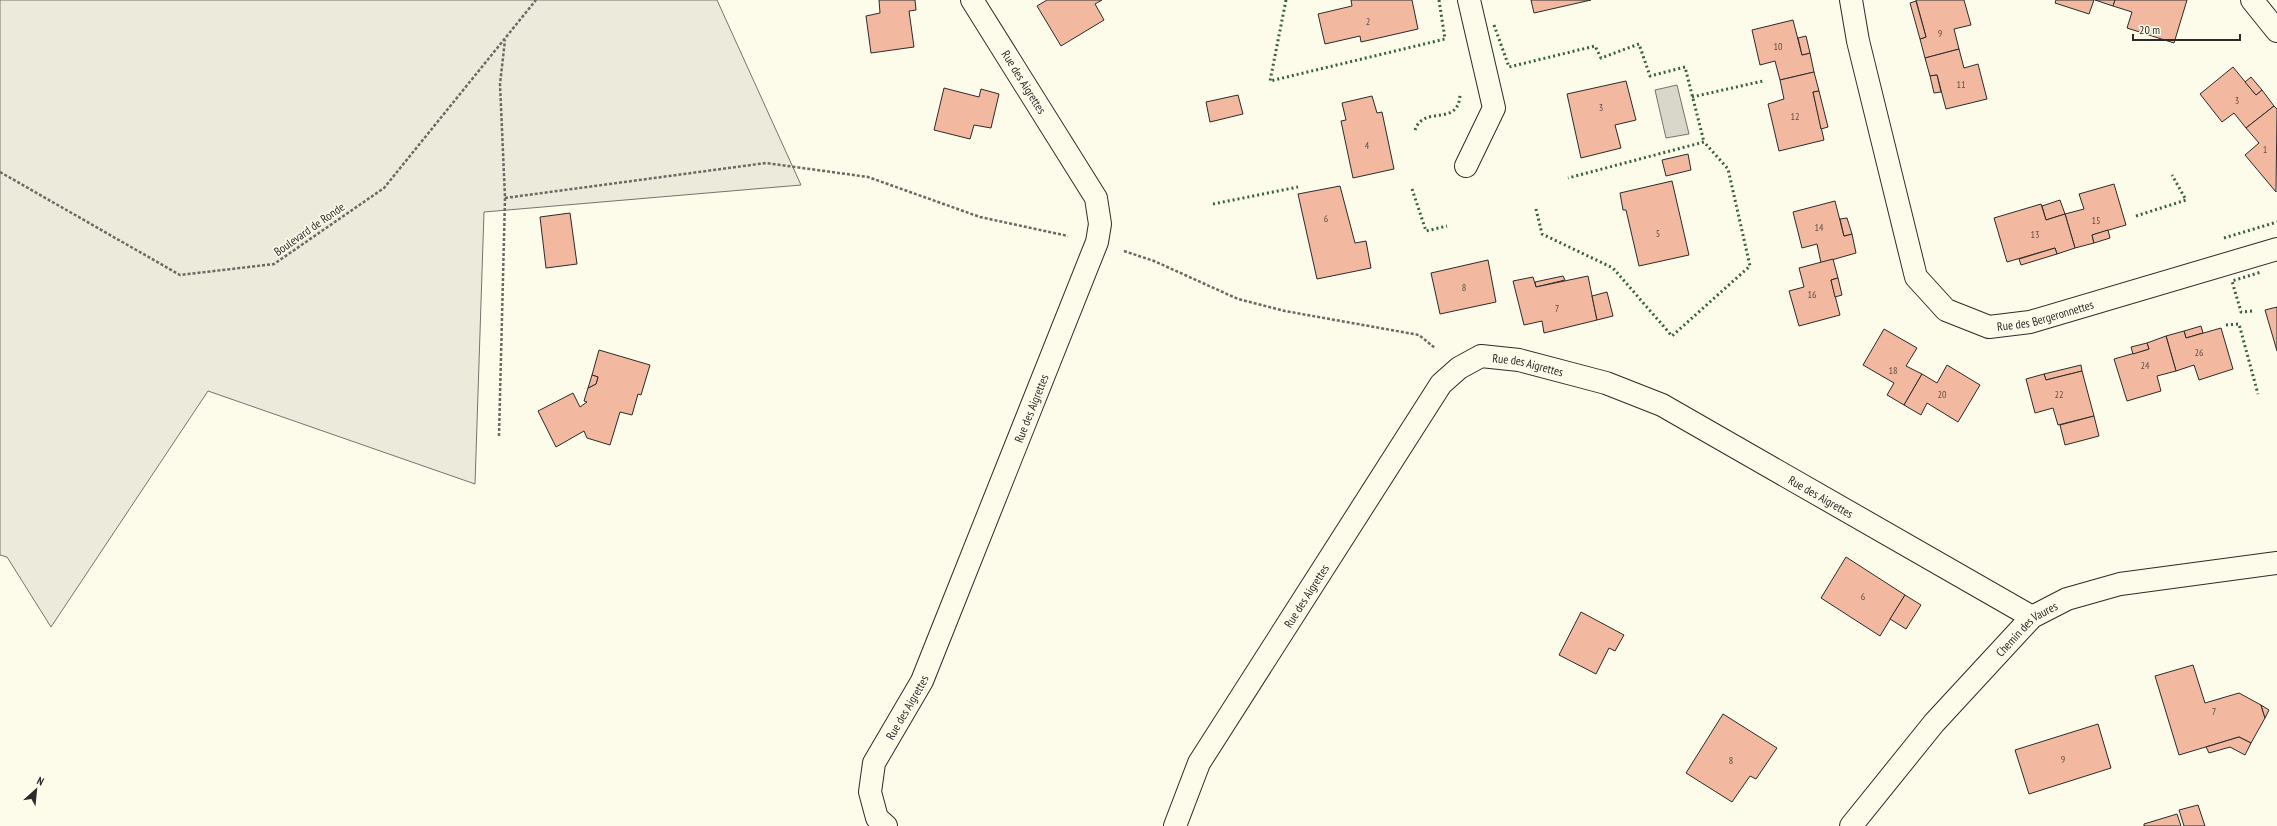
<svg xmlns="http://www.w3.org/2000/svg" width="2277" height="826" viewBox="0 0 2277 826" font-family="'PT Sans Narrow',sans-serif">
  <style>
    .green { fill: #ecebdb; stroke: #74746e }
    .water { fill: #d8d7c9; stroke: #74746e }
    .building { fill: #f2b8a0; stroke: #2b2b2b }
    .lines { fill: none; stroke-linecap: round; stroke-linejoin: round }
    .minor-casing { stroke: #2b2b2b; stroke-width: 24 }
    .path { stroke: #6a6964; stroke-width: 2.5; stroke-dasharray: 3 2; stroke-linecap: butt }
    .minor { stroke: #fdfbea; stroke-width: 22 }
    .hedge { stroke: #34623c; stroke-width: 3; stroke-dasharray: 2 3; stroke-linecap: butt }
    .labels { text-anchor: middle; dominant-baseline: central; stroke-width: 3; stroke-linejoin: round; paint-order: stroke }
    .number-label { font-size: 10px; fill: #5d4e48 }
    .street-label { font-size: 12px; fill: #2b2b2b; stroke: #fdfbea }
  </style>
  <rect width="100%" height="100%" fill="#fdfbea"/>
  <polygon class="green" points="0,0 717,0 801,185 484,212 475,484 208,391 51,627 7,557 0,555"/>
  <polygon class="water" points="1677,85 1689,134 1666,138 1655,90"/>
  <g class="building">
    <polygon points="879,0 915,0 916,10 909,11 914,47 871,53 866,16 880,13"/>
    <polygon points="1047,0 1102,0 1095,4 1104,20 1061,46 1037,6"/>
    <polygon points="1351,0 1412,0 1418,29 1361,42 1360,36 1325,44 1318,14 1352,6"/>
    <polygon points="1531,0 1591,0 1534,13"/>
    <polygon points="1964,0 1971,25 1954,29 1959,49 1925,58 1920,39 1926,37 1916,0"/>
    <polygon points="2056,0 2094,0 2089,14 2055,3"/>
    <polygon points="2095,0 2115,0 2113,6"/>
    <polygon points="2115,0 2187,0 2174,43 2127,28 2132,12 2113,6"/>
    <polygon points="1916,1 1926,37 1920,39 1910,3"/>
    <polygon points="1793,20 1802,55 1810,53 1814,72 1780,80 1775,61 1760,65 1752,30"/>
    <polygon points="1806,36 1810,53 1802,55 1798,38"/>
    <polygon points="1959,49 1964,68 1978,64 1987,99 1946,109 1937,75 1930,76 1925,58"/>
    <polygon points="2233,67 2256,95 2262,90 2274,106 2246,128 2234,113 2222,122 2200,94"/>
    <polygon points="1814,72 1819,91 1813,92 1824,140 1779,151 1768,104 1784,99 1780,80"/>
    <polygon points="1937,75 1941,92 1934,93 1930,76"/>
    <polygon points="2251,77 2262,90 2256,95 2245,82"/>
    <polygon points="1626,81 1636,120 1615,125 1621,148 1581,158 1567,94"/>
    <polygon points="944,88 979,97 981,89 999,94 991,128 974,125 970,139 934,130"/>
    <polygon points="1819,91 1828,127 1821,129 1813,92"/>
    <polygon points="1238,95 1243,114 1210,122 1206,102"/>
    <polygon points="1372,96 1377,113 1382,112 1394,169 1353,178 1341,121 1346,120 1342,103"/>
    <polygon points="2274,106 2277,109 2276,192 2245,155 2259,143 2246,128"/>
    <polygon points="1688,154 1691,170 1666,176 1662,160"/>
    <polygon points="1672,181 1689,255 1639,266 1626,210 1623,210 1620,193"/>
    <polygon points="2114,184 2126,225 2092,235 2094,243 2075,248 2065,214 2084,209 2079,194"/>
    <polygon points="1340,186 1355,243 1366,241 1371,268 1317,279 1298,194"/>
    <polygon points="2060,200 2065,214 2046,220 2042,206"/>
    <polygon points="1835,201 1844,236 1852,234 1856,253 1821,263 1817,244 1802,248 1793,212"/>
    <polygon points="2041,204 2046,220 2065,214 2075,248 2057,254 2055,248 2007,262 1994,218"/>
    <polygon points="570,213 577,264 546,268 540,217"/>
    <polygon points="1847,218 1852,234 1844,236 1840,219"/>
    <polygon points="2108,230 2110,238 2094,243 2092,235"/>
    <polygon points="2055,248 2057,254 2021,265 2019,259"/>
    <polygon points="1833,259 1838,278 1831,280 1840,315 1799,326 1789,291 1804,287 1799,268"/>
    <polygon points="1488,260 1496,302 1440,314 1431,273"/>
    <polygon points="1563,276 1565,280 1536,287 1535,282"/>
    <polygon points="1588,276 1597,320 1544,333 1542,321 1524,325 1513,281 1533,277 1536,287"/>
    <polygon points="1838,278 1842,295 1835,297 1831,280"/>
    <polygon points="1607,292 1613,316 1597,320 1592,296"/>
    <polygon points="2277,307 2277,351 2265,310"/>
    <polygon points="2201,326 2203,333 2186,338 2184,331"/>
    <polygon points="2221,328 2233,369 2199,380 2194,365 2176,371 2166,336 2184,331 2186,338"/>
    <polygon points="1884,329 1917,348 1906,366 1922,374 1904,405 1887,395 1894,383 1863,365"/>
    <polygon points="2166,336 2176,371 2157,376 2161,391 2127,401 2114,359 2149,349 2147,343"/>
    <polygon points="2147,343 2149,349 2133,354 2131,347"/>
    <polygon points="599,350 650,365 641,395 638,394 632,415 620,412 610,445 587,438 584,431 556,447 538,411 573,393 580,407 587,402 584,401 588,388 596,384 598,377 592,375"/>
    <polygon points="1947,365 1980,385 1958,422 1927,403 1921,415 1904,405 1922,374 1937,383"/>
    <polygon points="2081,365 2082,371 2046,380 2044,374"/>
    <polygon points="2082,371 2094,416 2058,425 2053,408 2035,413 2026,379 2044,374 2046,380"/>
    <polygon points="592,375 598,377 596,384 588,388"/>
    <polygon points="2094,416 2099,436 2065,445 2060,425"/>
    <polygon points="1846,557 1905,595 1880,636 1821,598"/>
    <polygon points="1905,595 1921,605 1906,629 1890,619"/>
    <polygon points="1581,612 1624,635 1615,651 1609,648 1596,674 1559,655"/>
    <polygon points="2193,665 2205,703 2239,693 2261,705 2265,718 2251,743 2239,737 2179,755 2155,676"/>
    <polygon points="2261,705 2269,710 2265,718"/>
    <polygon points="1723,714 1777,748 1756,779 1750,776 1732,802 1686,773"/>
    <polygon points="2098,724 2111,768 2029,794 2015,750"/>
    <polygon points="2239,737 2251,743 2245,755 2230,747 2209,753 2206,747"/>
    <polygon points="2198,805 2205,826 2184,826 2179,810"/>
    <polygon points="2177,814 2181,826 2144,826 2144,824"/>
  </g>
  <g class="lines">
    <defs>
      <g id="minor">
        <path id="s1" d="M1851 0 1858 41 1916 277 1946 310 1989 327 2030 322 2277 249"/>
        <polyline points="2252,0 2277,31"/>
        <polyline points="1466,166 1494,108 1469,0"/>
        <path id="s2" d="M886 826 877 818 870 792 874 763 922 681 1097 242 1100 224 1096 198 972 0"/>
        <path id="s3" d="M1175 826 1199 763 1441 384 1459 368 1481 356 1519 360 1606 383 1662 405 2032 617"/>
        <path id="s4" d="M1851 826 1934 723 2032 617 2067 599 2120 584 2277 563"/>
      </g>
    </defs>
    <use href="#minor" class="minor-casing"/>
    <g class="path">
      <polyline points="0,172 180,275 274,264 384,188 536,0"/>
      <polyline points="505,198 766,163 868,177 980,217 1068,236"/>
      <polyline points="1124,251 1154,261 1238,299 1285,311 1419,335 1435,348"/>
      <polyline points="499,436 505,198 500,84 505,40"/>
    </g>
    <use href="#minor" class="minor"/>
    <g class="hedge">
      <polyline points="1286,0 1270,81 1445,39 1439,0"/>
      <polyline points="1494,25 1509,67 1595,46 1601,58 1639,44 1650,76 1685,67 1704,142"/>
      <polyline points="1692,97 1763,81"/>
      <path d="M1415 130C1424 104 1459 128 1460 94"/>
      <polyline points="1412,189 1426,231 1447,226"/>
      <polyline points="1213,204 1298,187"/>
      <polyline points="1536,209 1542,234 1613,268 1672,336 1750,266 1728,169 1704,142 1568,178"/>
      <polyline points="2136,216 2186,200 2172,175"/>
      <polyline points="2224,238 2277,222"/>
      <polyline points="2252,311 2241,312 2232,281 2261,272"/>
      <polyline points="2226,325 2239,324 2258,394"/>
    </g>
  </g>
  <g class="labels">
    <g class="number-label">
      <text x="1368" y="21">2</text>
      <text x="1940" y="33">9</text>
      <text x="1778" y="46">10</text>
      <text x="1961" y="84">11</text>
      <text x="2237" y="100">3</text>
      <text x="1601" y="107">3</text>
      <text x="1795" y="116">12</text>
      <text x="1367" y="145">4</text>
      <text x="2265" y="149">1</text>
      <text x="1326" y="218">6</text>
      <text x="2096" y="220">15</text>
      <text x="1819" y="227">14</text>
      <text x="1658" y="233">5</text>
      <text x="2035" y="234">13</text>
      <text x="1464" y="287">8</text>
      <text x="1812" y="294">16</text>
      <text x="1557" y="308">7</text>
      <text x="2199" y="352">26</text>
      <text x="2145" y="365">24</text>
      <text x="1893" y="370">18</text>
      <text x="1942" y="394">20</text>
      <text x="2059" y="394">22</text>
      <text x="1863" y="596">6</text>
      <text x="2214" y="711">7</text>
      <text x="2063" y="759">9</text>
      <text x="1731" y="760">8</text>
    </g>
    <g class="street-label">
      <text transform="translate(1024 82) rotate(58)">Rue des Aigrettes</text>
      <text transform="translate(309 229) rotate(-35)">Boulevard de Ronde</text>
      <text stroke="none"><textPath href="#s1" startOffset="433">Rue des Bergeronnettes</textPath></text>
      <text stroke="none"><textPath href="#s3" startOffset="614">Rue des Aigrettes</textPath></text>
      <text stroke="none"><textPath href="#s2" startOffset="457">Rue des Aigrettes</textPath></text>
      <text stroke="none"><textPath href="#s3" startOffset="938">Rue des Aigrettes</textPath></text>
      <text stroke="none"><textPath href="#s3" startOffset="266">Rue des Aigrettes</textPath></text>
      <text stroke="none"><textPath href="#s4" startOffset="265">Chemin des Vaures</textPath></text>
      <text stroke="none"><textPath href="#s2" startOffset="133">Rue des Aigrettes</textPath></text>
    </g>
  </g>
  <g transform="translate(36 790) rotate(27)" stroke="#fdfbea" stroke-width="3" paint-order="stroke">
  <path d="M0-3L7 15L0 10L-7 15Z" fill="#2b2b2b"/>
  <text y="-6" font-size="11" font-weight="bold" text-anchor="middle" fill="#2b2b2b">N</text>
  </g>
  <path d="M2133 34v6h107v-6" fill="none" stroke="#2b2b2b" stroke-width="2"/>
  <text x="2139" y="34" font-size="12" fill="#2b2b2b" stroke="#fdfbea" stroke-width="3" paint-order="stroke">20 m</text>
</svg>
